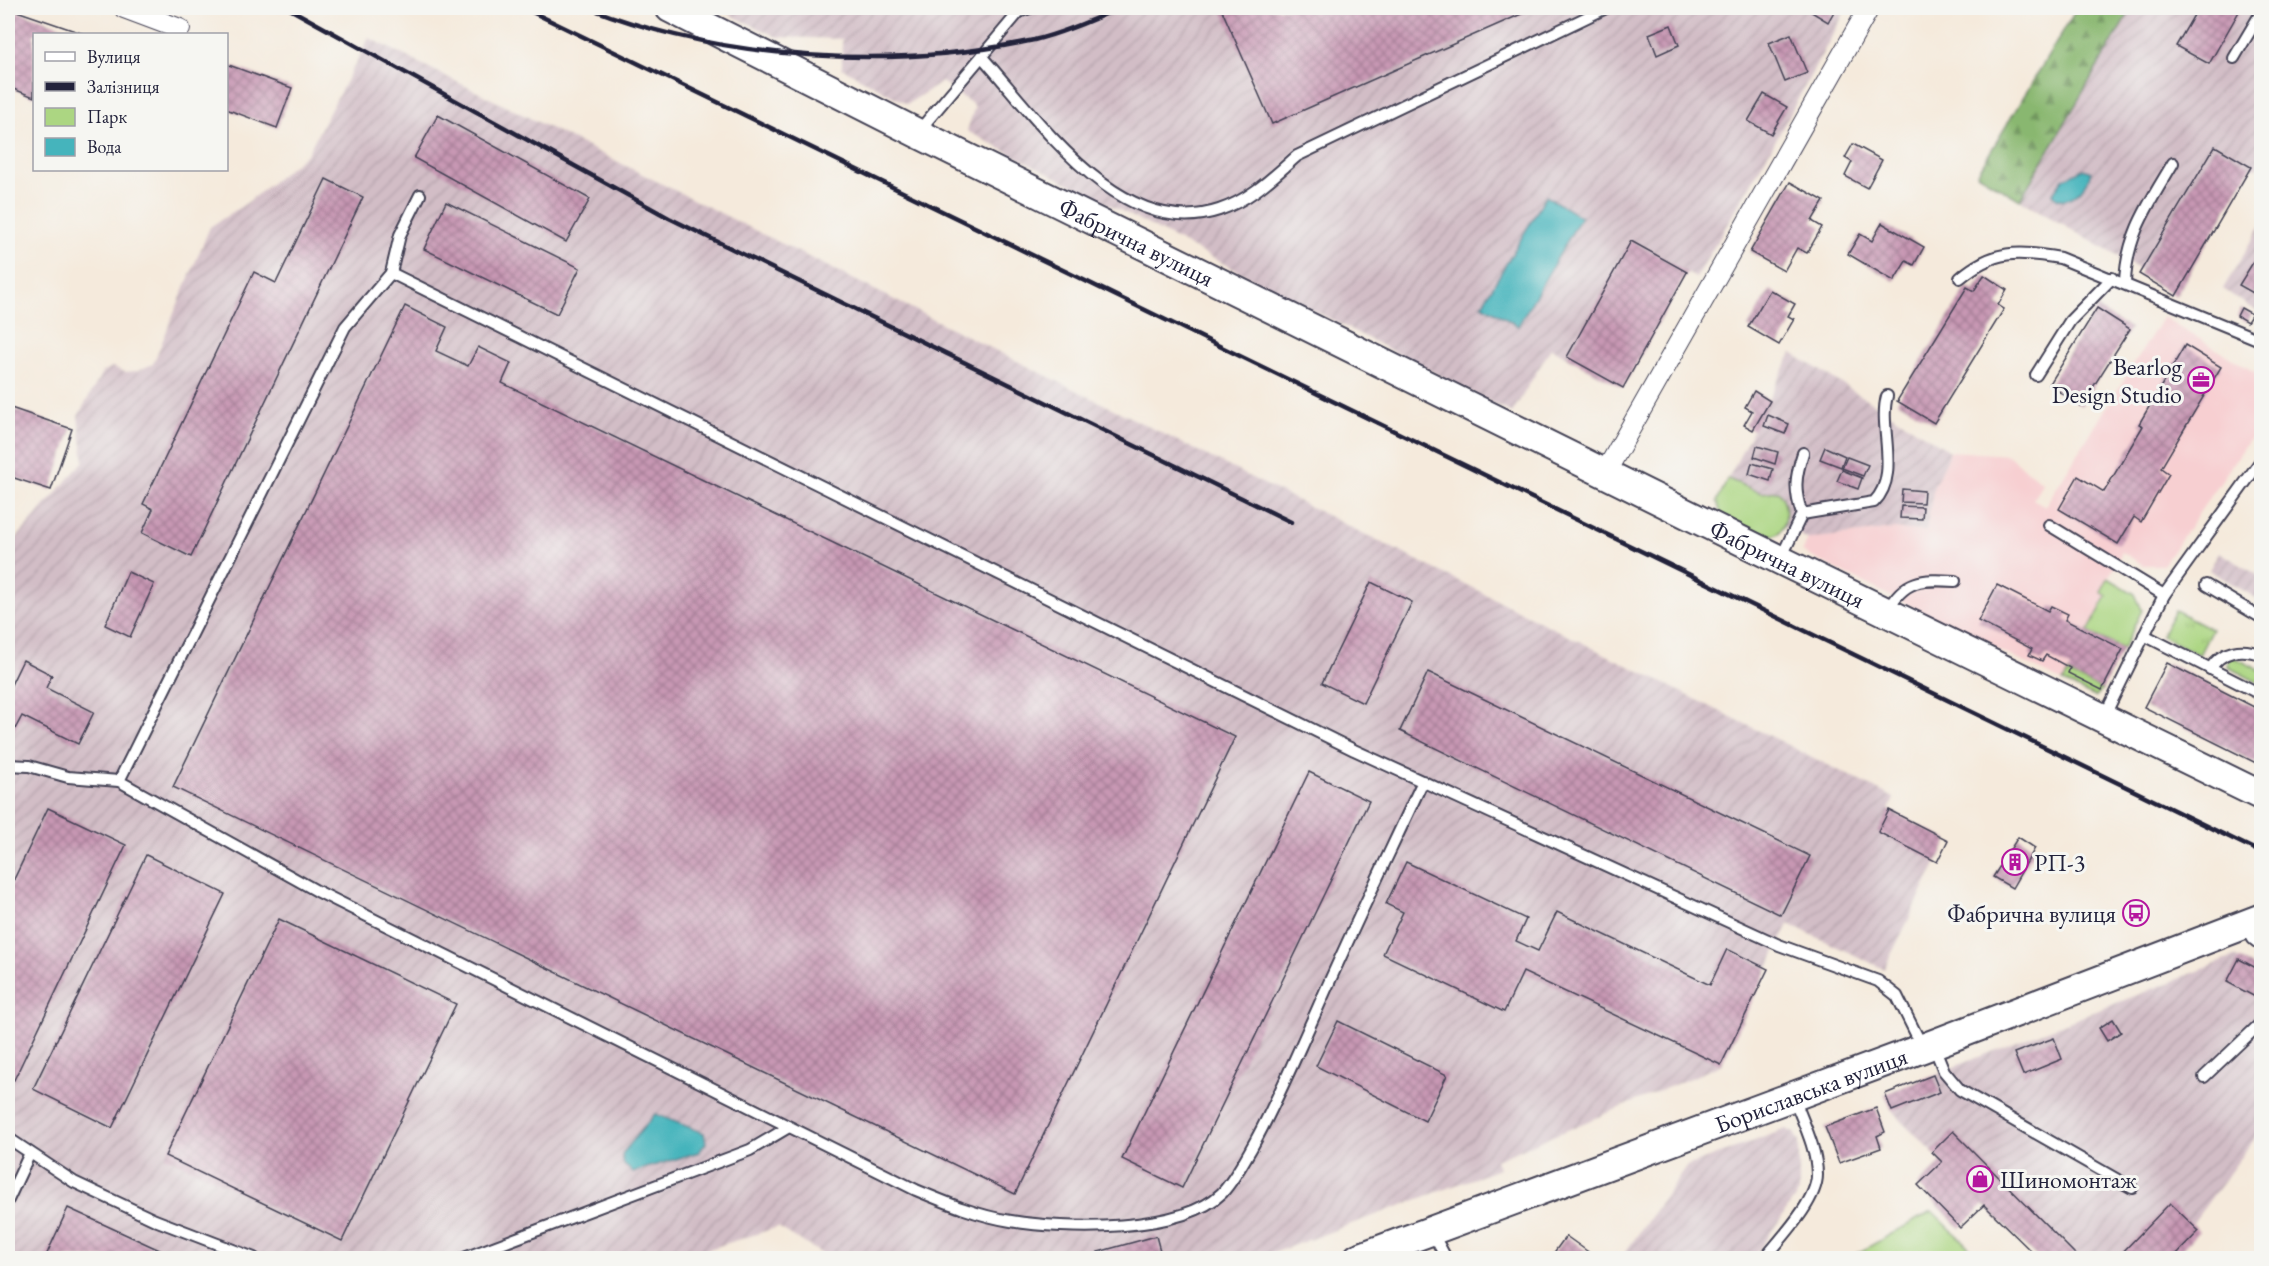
<svg xmlns="http://www.w3.org/2000/svg" width="2269" height="1266" viewBox="0 0 2269 1266" font-family="'EB Garamond',serif">
  <style>
    .built { fill: #f7cfd1 }
    .industrial { fill: url(#industrial-furrows) }
    .green { fill: #acd682; stroke: #677c5e; stroke-width: 1.5 }
    .forest { fill: url(#forest-firs); stroke: #566c56; stroke-width: 1.5 }
    .park { fill: url(#park-tufts); stroke: #677c5e; stroke-width: 1.5 }
    .water { fill: #45b4bc; stroke: #346b7c; stroke-width: 1.5 }
    .building { fill: url(#building-cross-hatch) }
    .lines { fill: none; stroke-linecap: round; stroke-linejoin: round }
    .lane-casing { stroke: #424053; stroke-width: 14 }
    .street-casing { stroke: #424053; stroke-width: 22 }
    .secondary-casing { stroke: #424053; stroke-width: 32 }
    .lane { stroke: #fff; stroke-width: 10 }
    .street { stroke: #fff; stroke-width: 20 }
    .secondary { stroke: #fff; stroke-width: 28 }
    .rail { stroke: #22223b; stroke-width: 4.5 }
    .labels { text-anchor: middle; dominant-baseline: central; stroke-width: 6; stroke-linejoin: round; paint-order: stroke }
    .street-label { font-size: 24px; fill: #22223b; stroke: #f6f6f2 }
    .poi-label { font-size: 24px; fill: #22223b; stroke: #f6f6f2; text-anchor: end }
  </style>
  <defs>
    <pattern id="industrial-furrows" width="10" height="10" patternUnits="userSpaceOnUse" patternTransform="scale(1.5)"><rect width="10" height="10" fill="#d2bdc6"/><path d="M-1 1l2-2M0 10L10 0M9 11l2-2" fill="none" stroke="#b4a2ab"/></pattern>
    <pattern id="forest-firs" width="22" height="20" patternUnits="userSpaceOnUse" patternTransform="scale(1.5)"><rect width="22" height="20" fill="#89b770"/><path d="M5 1l3.5 6h-7zM16 11l3.5 6h-7z" fill="#70945d"/></pattern>
    <pattern id="park-tufts" width="24" height="20" patternUnits="userSpaceOnUse" patternTransform="scale(1.5)"><rect width="24" height="20" fill="#acd682"/><path d="M3 7l-1-3M5 7V3M7 7l1-3M15 17l-1-3M17 17v-4M19 17l1-3" fill="none" stroke="#94b771"/></pattern>
    <pattern id="building-cross-hatch" width="8" height="8" patternUnits="userSpaceOnUse" patternTransform="scale(1.5)"><rect width="8" height="8" fill="#c898b4"/><path d="M0 0l8 8M0 8l8-8" fill="none" stroke="#a27c94"/></pattern>
  </defs>
  <rect width="100%" height="100%" fill="#f6f6f2"/>
  <filter id="ink" filterUnits="userSpaceOnUse"><feTurbulence type="fractalNoise" baseFrequency=".0167" numOctaves="2"/><feDisplacementMap in="SourceGraphic" scale="12" xChannelSelector="R" yChannelSelector="G"/><feConvolveMatrix kernelMatrix="1 2 1 2 8 2 1 2 1" color-interpolation-filters="sRGB"/></filter>
  <filter id="wash" filterUnits="userSpaceOnUse"><feTurbulence type="fractalNoise" baseFrequency=".008" numOctaves="4" result="noise"/><feDisplacementMap in="SourceGraphic" scale="24" xChannelSelector="R" yChannelSelector="G"/><feGaussianBlur stdDeviation="1.35" result="paint"/><feColorMatrix in="noise" values="0 0 0 0 0 0 0 0 0 0 0 0 0 0 0 0 0 1.4 0 .05"/><feComposite in="paint" operator="in"/></filter>
  <g filter="url(#wash)">
    <rect width="100%" height="100%" fill="#f5eadc"/>
    <polygon class="built" points="2163,317 2261,376 2261,423 2163,565 2143,565 2122,552 2101,592 2107,595 2063,682 1802,552 1808,539 1893,529 1926,531 1934,486 1950,451 2008,455 2043,483 2033,499 2045,506"/>
    <g class="industrial">
      <polygon points="716,8 1847,8 1773,145 1696,278 1687,273 1623,388 1551,348 1512,413 967,131 975,106 942,82 907,104 842,68 842,39 777,37"/>
      <polygon points="2132,8 2261,8 2261,161 2257,168 2251,168 2176,296 2139,274 2141,270 2020,200"/>
      <polygon points="369,38 1894,798 1889,810 1948,840 1884,969 1789,924 1721,1065 1496,1160 1499,1169 1260,1258 829,1258 778,1227 681,1258 8,1258 8,548 84,461 78,416 103,372 112,367 125,372 137,371 153,364 210,227 248,202 307,154"/>
      <polygon points="2261,225 2261,314 2223,289"/>
      <polygon points="1792,353 1950,451 1934,486 1926,531 1893,529 1808,539 1783,526 1787,514 1782,495 1772,491 1761,493 1728,479"/>
      <polygon points="2219,552 2261,577 2261,601 2209,570"/>
      <polygon points="2234,957 2261,971 2261,1130 2192,1224 2199,1231 2173,1258 2038,1258 1892,1111 1885,1094"/>
      <polygon points="1786,1129 1794,1133 1799,1142 1799,1192 1753,1258 1621,1258 1687,1166"/>
    </g>
    <g class="green">
      <path d="M1728 479 1761 493 1778 491C1790 503 1790 541 1764 535 1750 532 1734 521 1721 515L1717 501Z"/>
      <polygon points="2108,578 2135,594 2142,610 2123,649 2088,632 2107,596 2101,592"/>
      <polygon points="2234,657 2261,671 2261,684 2228,667 2229,658"/>
      <polygon points="2068,673 2102,690 2095,697 2063,682"/>
      <polygon points="1932,1211 1980,1258 1849,1258"/>
    </g>
    <polygon class="forest" points="2077,8 2132,8 2020,200 1977,174"/>
    <polygon class="park" points="2175,610 2212,629 2199,655 2161,636"/>
    <g class="water">
      <path d="M2083 169 2091 172C2087 187 2067 210 2052 194L2063 179Z"/>
      <polygon points="1546,196 1581,217 1518,326 1482,305"/>
      <polygon points="655,1114 704,1133 706,1143 699,1152 633,1172 624,1165 622,1154"/>
    </g>
    <g id="blocks">
      <g class="building">
        <polygon points="8,8 84,34 34,34 34,97 8,87"/>
        <polygon points="1221,8 1535,8 1272,124"/>
        <polygon points="1805,8 1836,8 1828,22"/>
        <polygon points="2198,8 2241,8 2209,64 2176,46"/>
        <polygon points="1671,25 1679,45 1657,55 1649,34"/>
        <polygon points="1791,34 1807,73 1785,82 1769,43"/>
        <polygon points="226,64 292,88 277,128 226,109"/>
        <polygon points="1764,94 1787,107 1771,134 1748,121"/>
        <polygon points="438,115 590,199 566,242 414,158"/>
        <polygon points="1853,144 1882,160 1867,188 1845,176 1852,162 1845,158"/>
        <polygon points="2215,146 2251,167 2176,296 2139,274"/>
        <polygon points="326,179 363,197 191,557 142,533 153,509 143,504 254,272 276,283"/>
        <polygon points="1790,182 1824,201 1812,221 1822,227 1807,253 1797,248 1784,271 1750,252"/>
        <polygon points="446,202 580,268 557,314 424,249"/>
        <polygon points="1882,223 1924,247 1914,265 1906,261 1894,281 1848,254 1860,234 1872,241"/>
        <polygon points="1631,241 1687,272 1623,388 1567,357"/>
        <polygon points="2262,248 2262,298 2239,285"/>
        <polygon points="1984,275 2007,290 1998,305 2004,309 1934,423 1897,401 1967,287 1974,291"/>
        <polygon points="1770,290 1795,304 1788,316 1794,319 1779,345 1748,327"/>
        <polygon points="405,306 447,327 436,351 468,366 478,347 511,363 502,383 1235,737 1015,1194 173,787"/>
        <polygon points="2097,308 2130,329 2081,406 2049,385"/>
        <polygon points="2241,308 2252,314 2247,322 2237,316"/>
        <polygon points="2185,345 2221,367 2161,468 2169,474 2141,522 2134,517 2118,544 2059,509 2078,476 2104,492 2143,426 2139,424"/>
        <polygon points="1754,391 1770,401 1753,430 1744,425 1752,411 1745,407"/>
        <polygon points="8,407 72,429 51,490 8,476"/>
        <polygon points="1768,415 1789,424 1785,434 1764,426"/>
        <polygon points="1757,446 1778,452 1775,464 1754,457"/>
        <polygon points="1825,447 1845,456 1841,467 1820,459"/>
        <polygon points="1847,457 1868,465 1863,476 1842,468"/>
        <polygon points="1752,463 1773,469 1770,481 1749,474"/>
        <polygon points="1842,470 1862,478 1858,489 1837,481"/>
        <polygon points="1902,489 1924,491 1923,503 1901,502"/>
        <polygon points="1901,506 1923,507 1922,519 1900,518"/>
        <polygon points="128,572 154,584 130,637 105,625"/>
        <polygon points="1371,582 1412,602 1363,703 1322,683"/>
        <polygon points="1997,585 2048,611 2051,606 2068,614 2065,620 2123,649 2102,690 2068,673 2070,668 2046,655 2042,661 2029,655 2032,649 1978,621"/>
        <polygon points="23,660 52,675 46,688 94,712 78,744 22,716 14,731 8,728 8,691"/>
        <polygon points="2167,663 2262,711 2262,766 2144,707"/>
        <polygon points="1428,672 1810,856 1781,915 1400,731"/>
        <polygon points="1309,772 1369,801 1182,1188 1122,1159"/>
        <polygon points="48,808 126,845 14,1080 8,1076 8,892"/>
        <polygon points="1889,810 1948,840 1937,862 1878,832"/>
        <polygon points="2018,837 2035,848 2012,888 1993,877"/>
        <polygon points="146,855 225,894 112,1128 33,1089"/>
        <polygon points="1406,862 1526,919 1516,941 1538,951 1557,912 1710,985 1727,949 1768,969 1721,1065 1523,972 1504,1012 1383,954 1403,912 1386,904"/>
        <polygon points="279,919 456,1004 342,1241 165,1156"/>
        <polygon points="2239,959 2262,971 2262,996 2259,999 2227,982"/>
        <polygon points="2113,1019 2121,1032 2107,1041 2099,1028"/>
        <polygon points="1338,1021 1447,1075 1425,1121 1316,1066"/>
        <polygon points="2054,1038 2062,1059 2023,1075 2014,1053"/>
        <polygon points="1933,1075 1940,1092 1892,1111 1885,1094"/>
        <polygon points="1876,1108 1885,1132 1877,1136 1881,1148 1839,1163 1825,1127"/>
        <polygon points="1953,1131 2075,1254 2079,1258 2038,1258 1984,1205 1960,1228 1918,1185 1942,1162 1932,1152"/>
        <polygon points="2170,1203 2199,1231 2173,1258 2117,1258"/>
        <polygon points="68,1208 177,1258 45,1258"/>
        <polygon points="1156,1236 1162,1258 1099,1258 1098,1252"/>
        <polygon points="1566,1236 1594,1256 1592,1258 1550,1258"/>
      </g>
    </g>
  </g>
  <g filter="url(#ink)">
    <use href="#blocks" fill-opacity="0" stroke="#424053" stroke-width="1.5"/>
    <g class="lines">
      <defs>
        <g id="lane">
          <path d="M982 57C1038 119 1121 243 1219 210 1250 200 1273 177 1297 156L1606 8"/>
          <polyline points="2234,58 2262,11"/>
          <polyline points="917,133 1019,12 1030,8"/>
          <polyline points="391,273 400,235 420,195"/>
          <path d="M1960 278C1994 249 2018 251 2060 258L2262 341"/>
          <path d="M2125 284C2126 235 2149 204 2173 163"/>
          <polyline points="2036,375 2070,321 2112,278"/>
          <path d="M1802 514C1794 491 1795 477 1803 453"/>
          <polyline points="2049,525 2164,595"/>
          <path d="M1780 560 1802 514 1874 502C1901 475 1878 428 1887 396"/>
          <polyline points="2206,585 2262,618"/>
          <path d="M1887 611C1904 579 1922 579 1955 581"/>
          <polyline points="2144,635 2262,695"/>
          <path d="M2210 669C2222 650 2242 647 2262 655"/>
          <polyline points="2104,717 2164,595 2262,459"/>
          <polyline points="8,765 29,766 68,777 119,781"/>
          <path d="M1423 781C1387 858 1350 934 1316 1012 1295 1058 1276 1104 1252 1147 1243 1163 1234 1180 1222 1193 1181 1233 1065 1230 1011 1221 978 1216 947 1203 916 1190L317 891 119 781 345 327 391 273 1354 750 1779 945 1878 981 1897 996 1923 1048"/>
          <polyline points="2245,925 2253,939 2262,946"/>
          <polyline points="1933,1044 1944,1071 1960,1090 2132,1188"/>
          <polyline points="2204,1077 2262,1022"/>
          <polyline points="8,1138 74,1182 155,1220 254,1258"/>
          <polyline points="8,1200 30,1153"/>
          <polyline points="1432,1232 1446,1258"/>
          <polyline points="464,1258 750,1150 789,1127"/>
          <path d="M1765 1258C1781 1238 1817 1201 1817 1175 1817 1149 1803 1122 1794 1098"/>
        </g>
        <g id="street">
          <polyline points="124,8 180,29"/>
          <polyline points="1605,473 1869,8"/>
        </g>
        <g id="secondary">
          <path id="s1" d="M670 8 917 133 1780 560 2262 796"/>
          <path id="s2" d="M1358 1258 1923 1048 2262 918"/>
        </g>
      </defs>
      <use href="#lane" class="lane-casing"/>
      <use href="#street" class="street-casing"/>
      <use href="#secondary" class="secondary-casing"/>
      <use href="#lane" class="lane"/>
      <use href="#street" class="street"/>
      <use href="#secondary" class="secondary"/>
      <g class="rail">
        <polyline points="288,8 669,218 1291,522"/>
        <polyline points="524,8 2262,853"/>
        <path d="M589 8C724 61 892 70 1034 40 1063 33 1093 20 1119 8"/>
      </g>
    </g>
  </g>
  <defs>
    <symbol id="office-ring" viewBox="-11 -11 22 22"><circle r="9.5" fill="#f6f6f2" stroke="#b5179e" stroke-width="1.5"/><path d="M-6-3h4V-5.5h4V-3h4V5H-6ZM-1-4.5V-3h2v-1.5ZM-6 0V1H6V0Z" fill="#b5179e"/></symbol>
    <symbol id="building-ring" viewBox="-11 -11 22 22"><circle r="9.5" fill="#f6f6f2" stroke="#b5179e" stroke-width="1.5"/><path d="M-4-6H4V6H1V3H-1V6H-4ZM-2.5-4.3h1.7v1.8h-1.7ZM.8-4.3h1.7v1.8H.8ZM-2.5-1h1.7V.8h-1.7ZM.8-1h1.7V.8H.8Z" fill="#b5179e"/></symbol>
    <symbol id="bus-ring" viewBox="-11 -11 22 22"><circle r="9.5" fill="#f6f6f2" stroke="#b5179e" stroke-width="1.5"/><path d="M-5-6H5V4H4V6H2V4H-2V6H-4V4H-5ZM-3.5-4V0h7V-4ZM-3.5 1.2v1.5H-2V1.2ZM2 1.2v1.5H3.5V1.2Z" fill="#b5179e"/></symbol>
    <symbol id="shop-ring" viewBox="-11 -11 22 22"><circle r="9.5" fill="#f6f6f2" stroke="#b5179e" stroke-width="1.5"/><path d="M-5-2.5h2.3a2.7 3.5 0 0 1 5.4 0H5L5.5 6h-11ZM-1.5-2.5h3a1.5 2.3 0 0 0-3 0Z" fill="#b5179e"/></symbol>
  </defs>
  <g fill-rule="evenodd">
    <use href="#office-ring" x="2186" y="365" width="30" height="30"/>
    <use href="#building-ring" x="2000" y="847" width="30" height="30"/>
    <use href="#bus-ring" x="2121" y="898" width="30" height="30"/>
    <use href="#shop-ring" x="1965" y="1164" width="30" height="30"/>
  </g>
  <g class="labels">
    <g class="street-label">
      <text stroke="none"><textPath href="#s1" startOffset="522">Фабрична вулиця</textPath></text>
      <text stroke="none"><textPath href="#s1" startOffset="1248">Фабрична вулиця</textPath></text>
      <text stroke="none"><textPath href="#s2" startOffset="483">Бориславська вулиця</textPath></text>
    </g>
    <g class="poi-label">
      <text x="2182" y="366">Bearlog<tspan x="2182" dy="28">Design Studio</tspan></text>
      <text x="2034" y="862" text-anchor="start">РП-3</text>
      <text x="2116" y="913">Фабрична вулиця</text>
      <text x="2000" y="1179" text-anchor="start">Шиномонтаж</text>
    </g>
  </g>
  <rect width="2269" height="1266" fill="none" stroke="#f6f6f2" stroke-width="30"/>
  <rect x="33" y="33" width="195" height="138" fill="#f6f6f2" stroke="#a1a1a9" stroke-width="1.5"/>
  <rect x="45" y="52" width="30" height="9" fill="#ffffff" stroke="#a1a1a9" stroke-width="1.5"/>
  <text x="87" y="63" font-size="18" fill="#22223b">Вулиця</text>
  <rect x="45" y="82" width="30" height="9" fill="#22223b" stroke="#a1a1a9" stroke-width="1.5"/>
  <text x="87" y="93" font-size="18" fill="#22223b">Залізниця</text>
  <rect x="45" y="108" width="30" height="18" fill="#acd682" stroke="#a1a1a9" stroke-width="1.5"/>
  <text x="87" y="123" font-size="18" fill="#22223b">Парк</text>
  <rect x="45" y="138" width="30" height="18" fill="#45b4bc" stroke="#a1a1a9" stroke-width="1.5"/>
  <text x="87" y="153" font-size="18" fill="#22223b">Вода</text>
</svg>
